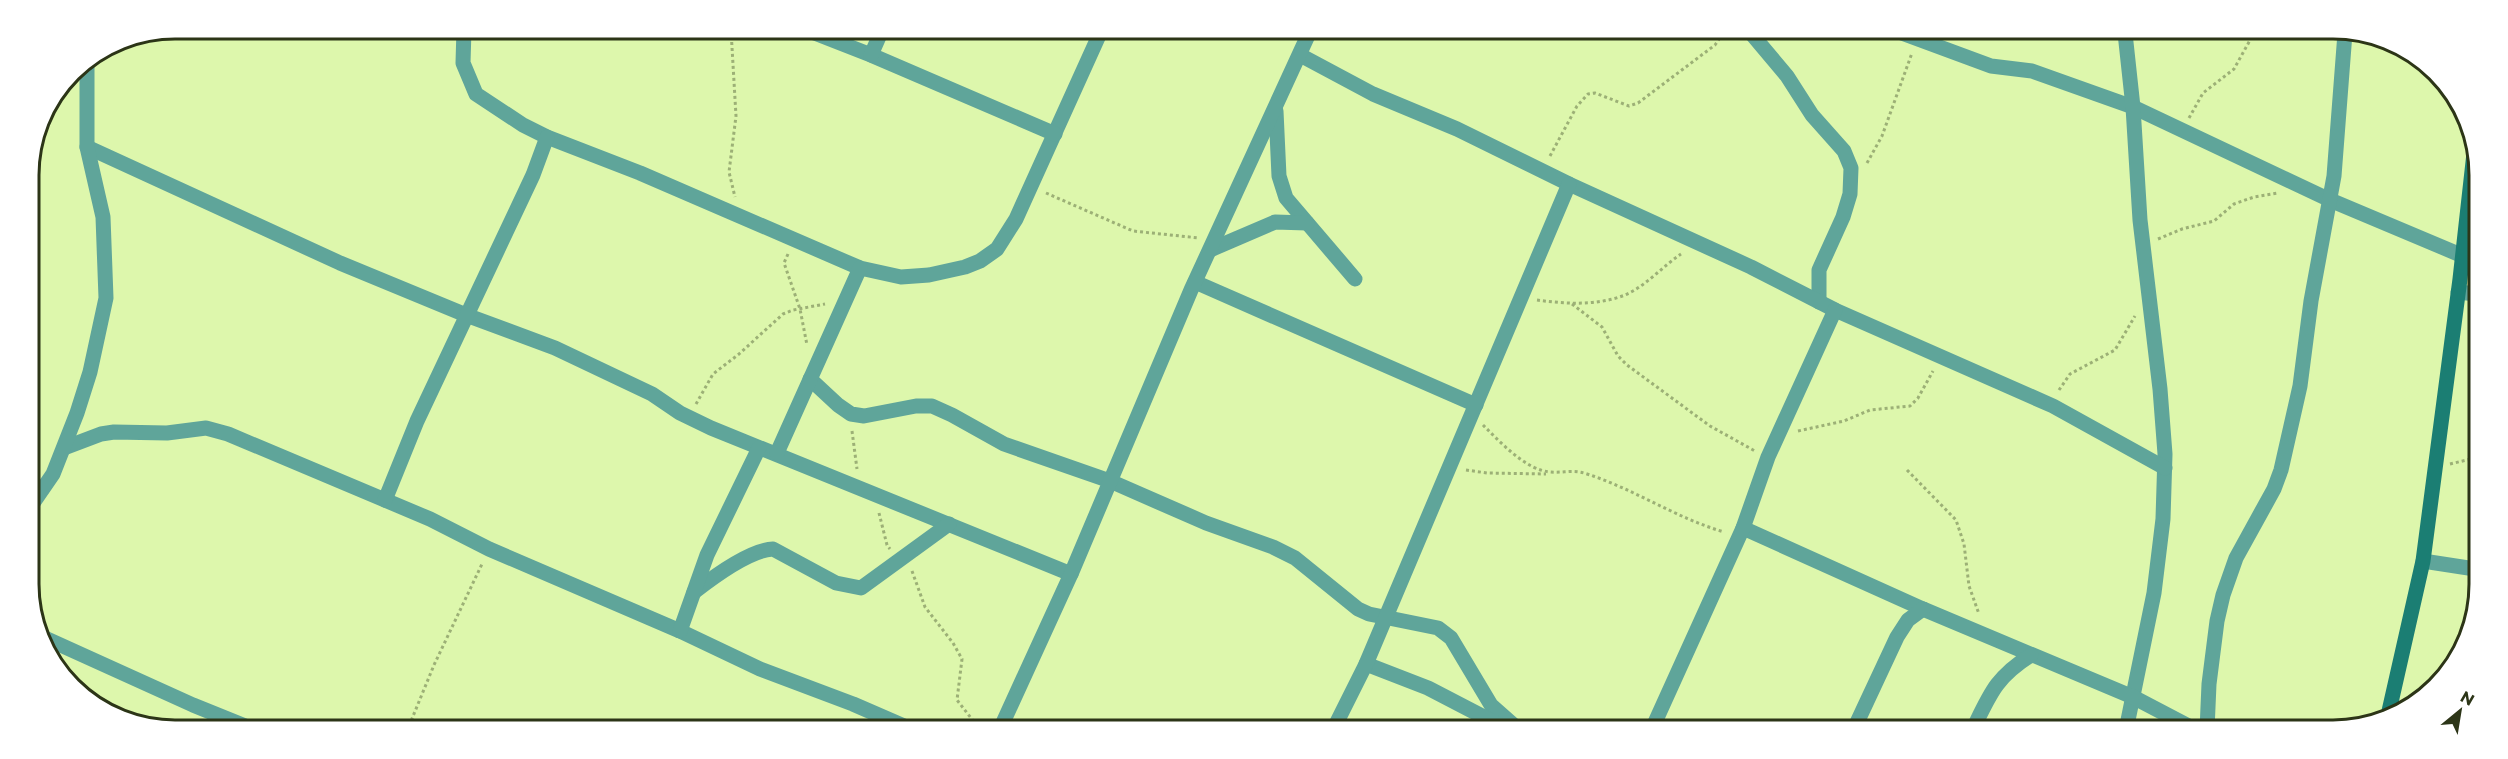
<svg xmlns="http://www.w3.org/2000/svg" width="2508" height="759" viewBox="0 0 2508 759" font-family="Montserrat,sans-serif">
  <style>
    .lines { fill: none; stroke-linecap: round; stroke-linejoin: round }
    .path { stroke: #9cb076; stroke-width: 3; stroke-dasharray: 3 3; stroke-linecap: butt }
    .street { stroke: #5fa59a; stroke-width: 15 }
    .secondary { stroke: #1b7e73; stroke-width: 15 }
    .rim { fill: none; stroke: #2c3517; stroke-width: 3 }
  </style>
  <rect width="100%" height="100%" fill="#ddf7ac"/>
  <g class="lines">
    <g class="path">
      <polyline points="731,30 736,116 729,172 735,197"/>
      <polyline points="2189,118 2203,93 2234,69 2254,33"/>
      <polyline points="1550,156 1577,106 1588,94 1595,93 1629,106 1638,103 1715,45 1724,32"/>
      <polyline points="1867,163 1882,136 1912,53"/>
      <polyline points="1046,193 1133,231 1199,238"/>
      <polyline points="2158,239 2182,229 2214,221 2234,204 2254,197 2278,193"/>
      <polyline points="788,254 784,263 800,309 807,345"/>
      <path d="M1537 300C1566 304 1597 306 1625 295 1646 286 1663 266 1681 254"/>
      <polyline points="1572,304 1602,327 1618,356 1627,365 1710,426 1755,451"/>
      <polyline points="2059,390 2070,374 2115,350 2135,316"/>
      <polyline points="696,404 713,374 739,354 783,314 793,310 825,304"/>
      <path d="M1483 425C1498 440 1514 457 1533 467 1556 478 1567 467 1587 474 1634 489 1676 518 1724 532"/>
      <polyline points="852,431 857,469"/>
      <polyline points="1798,431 1844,421 1870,410 1910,406 1918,398 1933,371"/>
      <polyline points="2450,464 2475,458"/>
      <polyline points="1466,470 1487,473 1546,474"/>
      <polyline points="1907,470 1956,520 1964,544 1969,586 1979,614"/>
      <polyline points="879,513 887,545 890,549"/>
      <polyline points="912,571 925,607 953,643 962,659 957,700 978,727"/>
      <polyline points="409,726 434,665 482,564"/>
    </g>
    <g class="street">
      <polyline points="464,29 463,63 476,94 523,125 547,137 640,173 860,268 901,277 929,275 965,267 980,261 997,249 1016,219 1101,31"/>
      <polyline points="807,30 871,55 1055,134"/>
      <polyline points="1750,32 1787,76 1812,115 1844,151 1851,168 1850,194 1843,217 1819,270 1819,302"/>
      <polyline points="1899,32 1991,66 2032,71 2133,107 2330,200 2463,256"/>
      <polyline points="2125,33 2133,107 2140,220 2160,389 2165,454 2163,519 2154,593 2126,730"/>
      <polyline points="871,55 882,30"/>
      <polyline points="1300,55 1373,94 1457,129 1569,184 1751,267 1835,310 2053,406 2165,468"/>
      <polyline points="1276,111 1279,176 1286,198 1355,279"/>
      <polyline points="87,147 340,263 466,315 555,348 652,394 680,413 711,428 1071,574"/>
      <polyline points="1210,250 1275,222 1307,223"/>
      <polyline points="1195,282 1476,405"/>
      <polyline points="2458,292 2476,294"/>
      <polyline points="810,379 838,405 851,414 864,416 916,406 932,406 952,415 1004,444 1110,481 1206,523 1273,547 1295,558 1358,609 1369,614 1438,628 1451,638 1491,705 1517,728"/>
      <polyline points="64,448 101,434 114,432 167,433 206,428 228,434 430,519 489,549 680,631 760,669 853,704 906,727"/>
      <polyline points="777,453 860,268"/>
      <polyline points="385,500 417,421 533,175 547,137"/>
      <polyline points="31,506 53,474 77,413 90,372 106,298 103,217 87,147 87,61"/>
      <polyline points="1743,528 1923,609 2133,697 2196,730"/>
      <polyline points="2423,561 2475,569"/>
      <path d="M694 592C712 578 750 550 773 549L836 583 861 588 949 524"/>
      <polyline points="680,631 707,555 759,448"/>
      <polyline points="45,638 193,705 245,726"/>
      <polyline points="1366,664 1428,688 1505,728"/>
      <polyline points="1001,727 1071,574 1191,290 1310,31"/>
      <polyline points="1334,728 1366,664 1569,184"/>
      <polyline points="1652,729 1743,528 1768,457 1835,310"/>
      <polyline points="1854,729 1897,637 1908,620 1923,609"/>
      <path d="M1973 729C1990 694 1996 677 2031 655"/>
      <polyline points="2207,730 2209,684 2217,621 2223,595 2236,558 2274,489 2281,470 2300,386 2311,301 2334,176 2345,33"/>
    </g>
    <polyline class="secondary" points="2387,720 2423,561 2460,279 2475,144"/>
  </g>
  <path d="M0 0H2508V759H0ZM175 39H2333A136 136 0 0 1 2469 175V584A136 136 0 0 1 2333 720H175A136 136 0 0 1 39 584V175A136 136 0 0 1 175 39Z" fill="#fff" fill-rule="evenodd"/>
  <path class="rim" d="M175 39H2333A136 136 0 0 1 2469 175V584A136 136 0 0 1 2333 720H175A136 136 0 0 1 39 584V175A136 136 0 0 1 175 39Z"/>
  <g transform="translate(2460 711) rotate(30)" stroke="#ffffff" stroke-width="4.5" paint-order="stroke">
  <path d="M0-4.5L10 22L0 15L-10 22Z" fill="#2c3517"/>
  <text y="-9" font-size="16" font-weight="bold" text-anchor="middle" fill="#2c3517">N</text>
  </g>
</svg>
